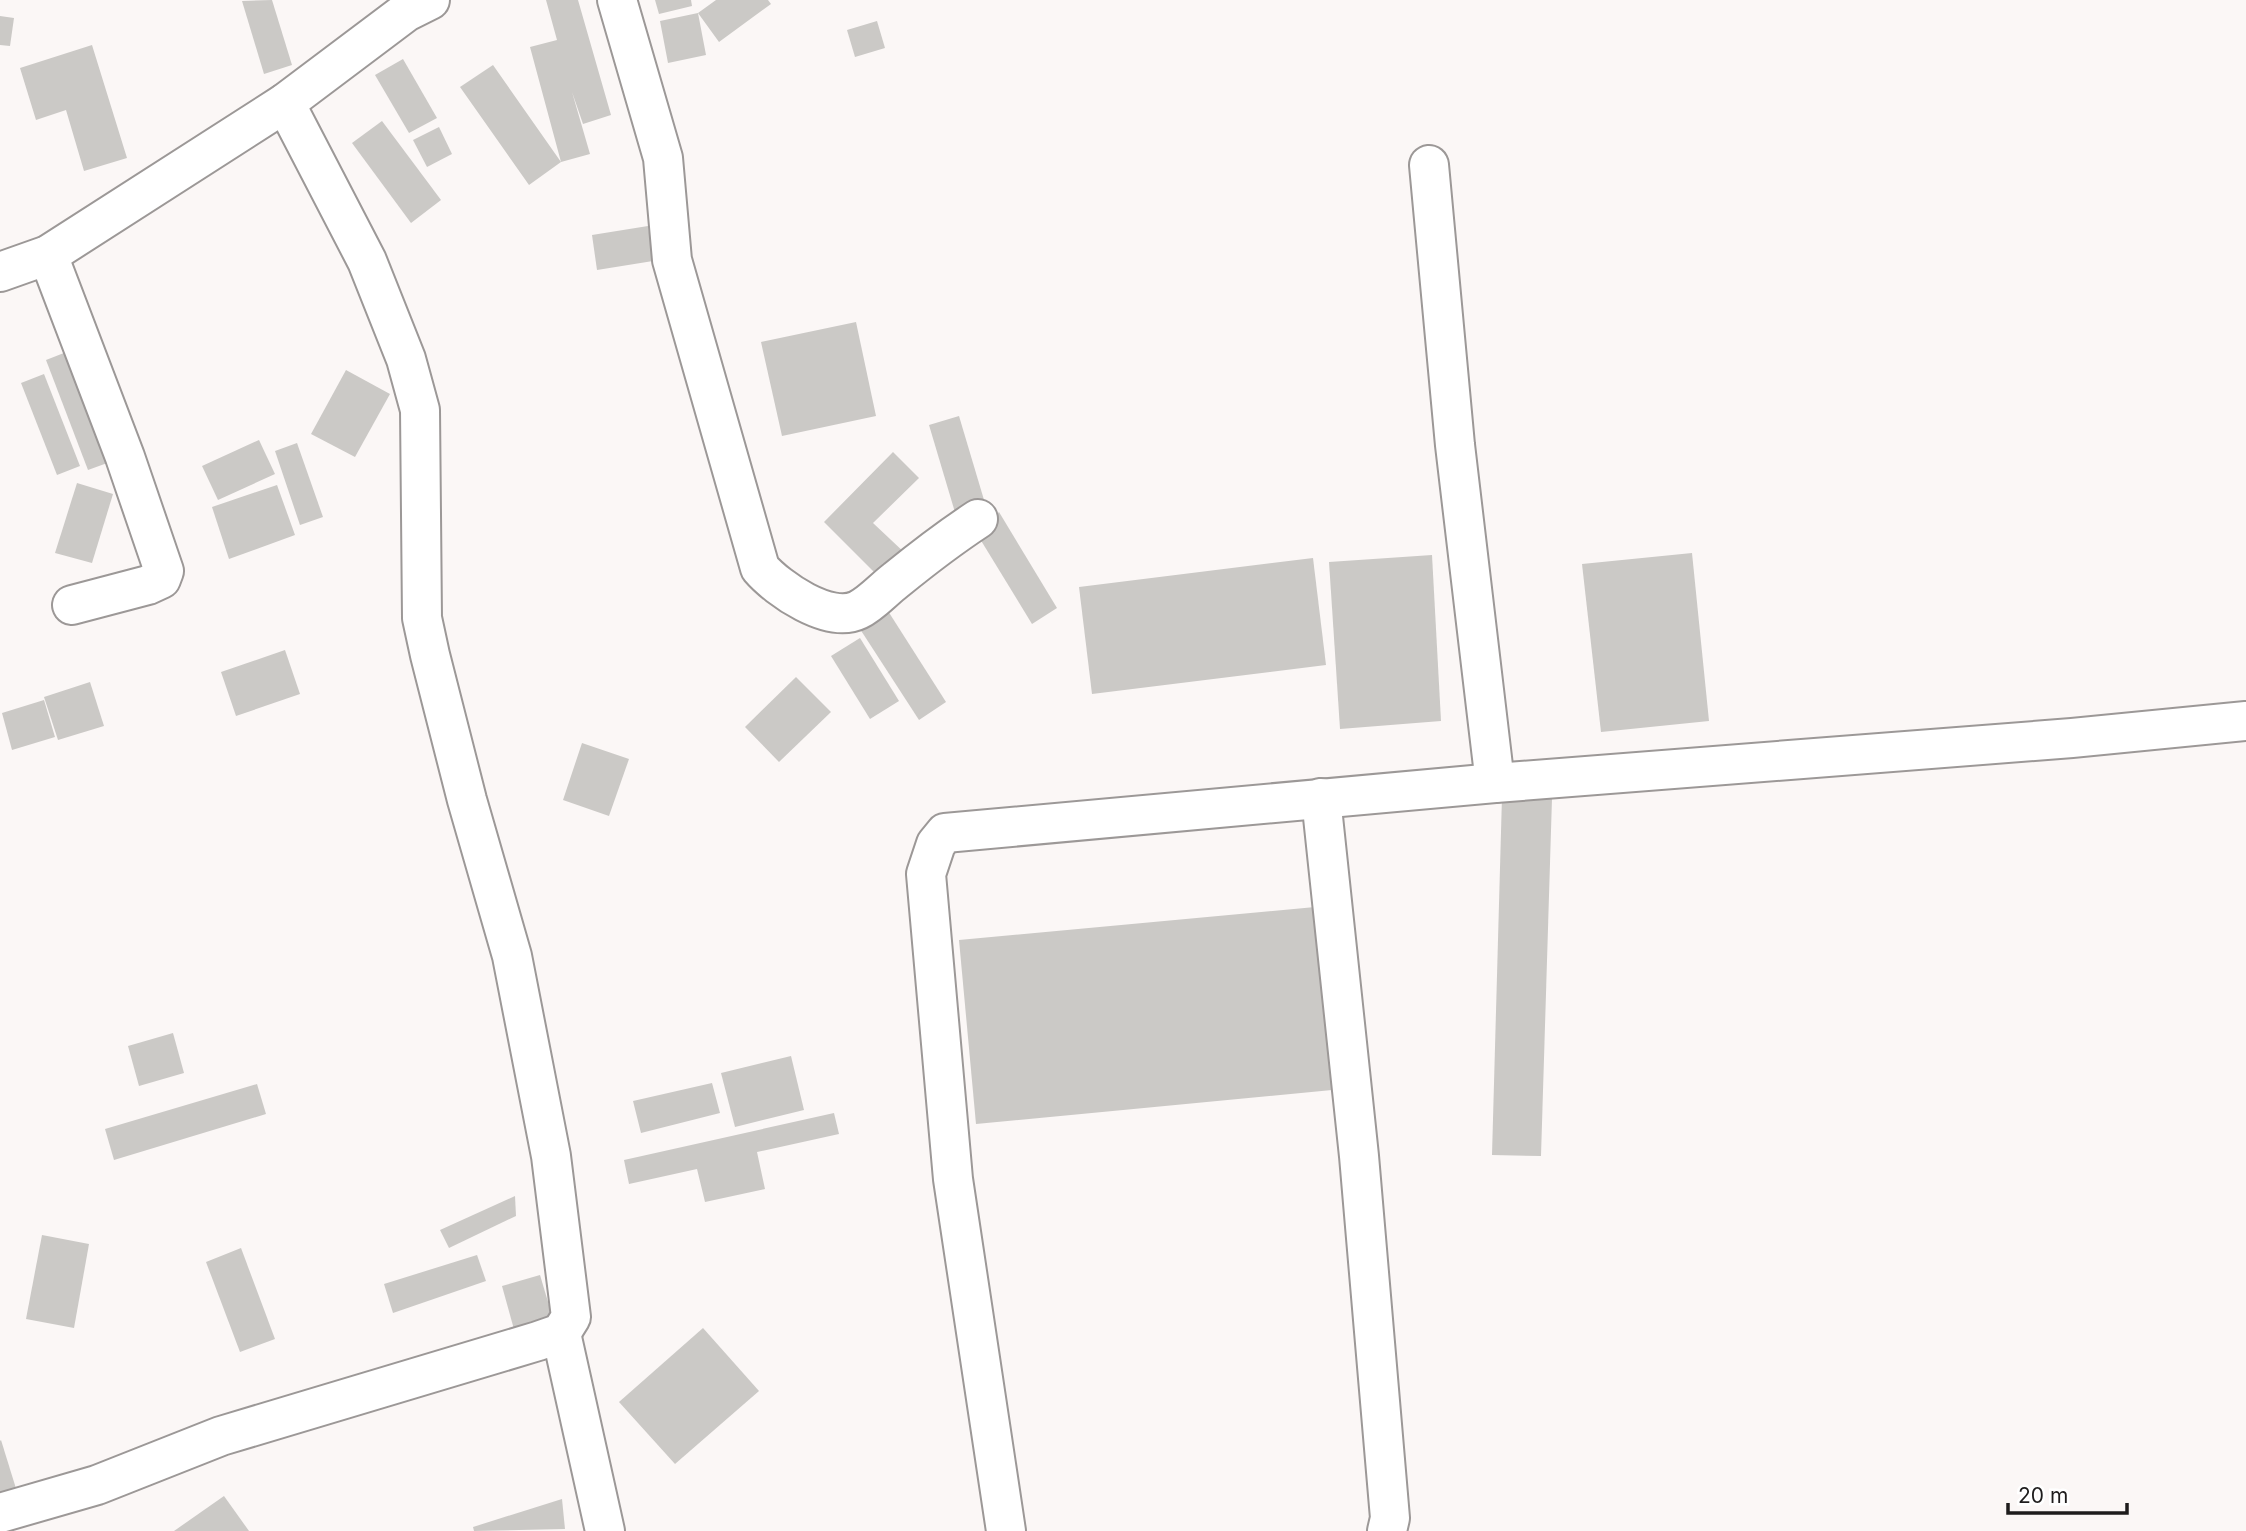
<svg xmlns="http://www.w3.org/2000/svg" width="2246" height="1531" viewBox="0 0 2246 1531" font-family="Inter,sans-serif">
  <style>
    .building { fill: #cbc9c6 }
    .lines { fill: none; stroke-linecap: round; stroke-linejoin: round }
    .minor-casing { stroke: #9c9897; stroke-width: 42 }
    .minor { stroke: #fff; stroke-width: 38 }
  </style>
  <rect width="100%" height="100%" fill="#fbf7f6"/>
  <g class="building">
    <polygon points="272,0 292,65 264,74 242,1"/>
    <polygon points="546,0 578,0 611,115 583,124 572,92 590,154 561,162 529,185 460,87 493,65 561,162 530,47 557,40"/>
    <polygon points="655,0 691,0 692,6 659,14"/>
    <polygon points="716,0 768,0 771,4 719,42 698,13 706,55 668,63 660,21 698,13"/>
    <polygon points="0,16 14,18 10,46 0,45"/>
    <polygon points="877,21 885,48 855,57 847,30"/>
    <polygon points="92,45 127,158 84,171 66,110 36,120 20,68"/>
    <polygon points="403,59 437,118 409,133 375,75"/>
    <polygon points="382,121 441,200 411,223 352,143"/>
    <polygon points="439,127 452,154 427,167 413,140"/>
    <polygon points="648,226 653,261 597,270 592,235"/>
    <polygon points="856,322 876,416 782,436 761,342"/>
    <polygon points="69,351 110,462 88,470 46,360"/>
    <polygon points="346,370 390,394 355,457 311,434"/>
    <polygon points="44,374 80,466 57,475 21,383"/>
    <polygon points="959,416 987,510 957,519 929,425"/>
    <polygon points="259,440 275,474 218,500 202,466"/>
    <polygon points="297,443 323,517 300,525 275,451"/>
    <polygon points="893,452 919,478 873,523 907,555 882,580 824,522"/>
    <polygon points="77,483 113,494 92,563 55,553"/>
    <polygon points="277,485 295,535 229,559 212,507"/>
    <polygon points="999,512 1057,608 1032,624 977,534"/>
    <polygon points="1692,553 1709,721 1601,732 1582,564"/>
    <polygon points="1432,555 1441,721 1340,729 1329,562"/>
    <polygon points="1313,558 1326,665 1092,694 1079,587"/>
    <polygon points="888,611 946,702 919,720 860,629"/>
    <polygon points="860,638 899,701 870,719 831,656"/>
    <polygon points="285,650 300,694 236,716 221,672"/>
    <polygon points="796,677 831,712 779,762 745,727"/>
    <polygon points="90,682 104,726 58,740 44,697"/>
    <polygon points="44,700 55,737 12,750 2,713"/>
    <polygon points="582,743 629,759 609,816 563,800"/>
    <polygon points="1502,796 1552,798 1541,1156 1492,1155"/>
    <polygon points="1315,907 1332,1090 976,1124 959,940"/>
    <polygon points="173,1033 184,1073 139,1086 128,1046"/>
    <polygon points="791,1056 804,1110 735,1127 721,1073"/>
    <polygon points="712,1083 720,1113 641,1133 633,1101"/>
    <polygon points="257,1084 266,1114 114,1160 105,1129"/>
    <polygon points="834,1113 839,1134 757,1152 765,1189 705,1202 697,1169 629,1184 624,1160"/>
    <polygon points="515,1196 516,1216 449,1248 440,1230"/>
    <polygon points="42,1235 89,1244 74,1328 26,1319"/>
    <polygon points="241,1248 275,1339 240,1352 206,1262"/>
    <polygon points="477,1255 486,1281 393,1313 384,1284"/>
    <polygon points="540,1275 554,1322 515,1333 502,1286"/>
    <polygon points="703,1328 759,1391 675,1464 619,1402"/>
    <polygon points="1,1440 18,1495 0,1500 0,1441"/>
    <polygon points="224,1496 249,1531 174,1531"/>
    <polygon points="562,1499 565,1529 474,1531 473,1527"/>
  </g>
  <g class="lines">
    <defs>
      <g id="minor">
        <path d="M617 0 663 158 672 260 760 568C778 589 829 624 858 610 871 604 884 589 896 580 923 558 949 538 978 519"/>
        <polyline points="1429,165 1455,445 1495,783"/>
        <polyline points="48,255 125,457 164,571 161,579 148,585 72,605"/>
        <polyline points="0,272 48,255 285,103 406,12 430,0"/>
        <polyline points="1321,798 1359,1156 1390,1518 1387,1531"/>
        <polyline points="561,1333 605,1531"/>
        <polyline points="0,1513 97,1485 221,1436 538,1341 561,1333 571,1317 551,1156 512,956 467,800 430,655 422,618 420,410 406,359 367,261 285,103"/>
        <polyline points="1006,1531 953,1179 926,874 936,844 945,833 1495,783 2072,738 2246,721"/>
      </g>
    </defs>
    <use href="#minor" class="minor-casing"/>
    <use href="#minor" class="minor"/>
  </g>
  <path d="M2008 1503v10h119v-10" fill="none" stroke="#1e1c1c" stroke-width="3.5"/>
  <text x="2018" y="1503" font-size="21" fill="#1e1c1c" stroke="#ffffff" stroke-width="5" paint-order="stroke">20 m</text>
</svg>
